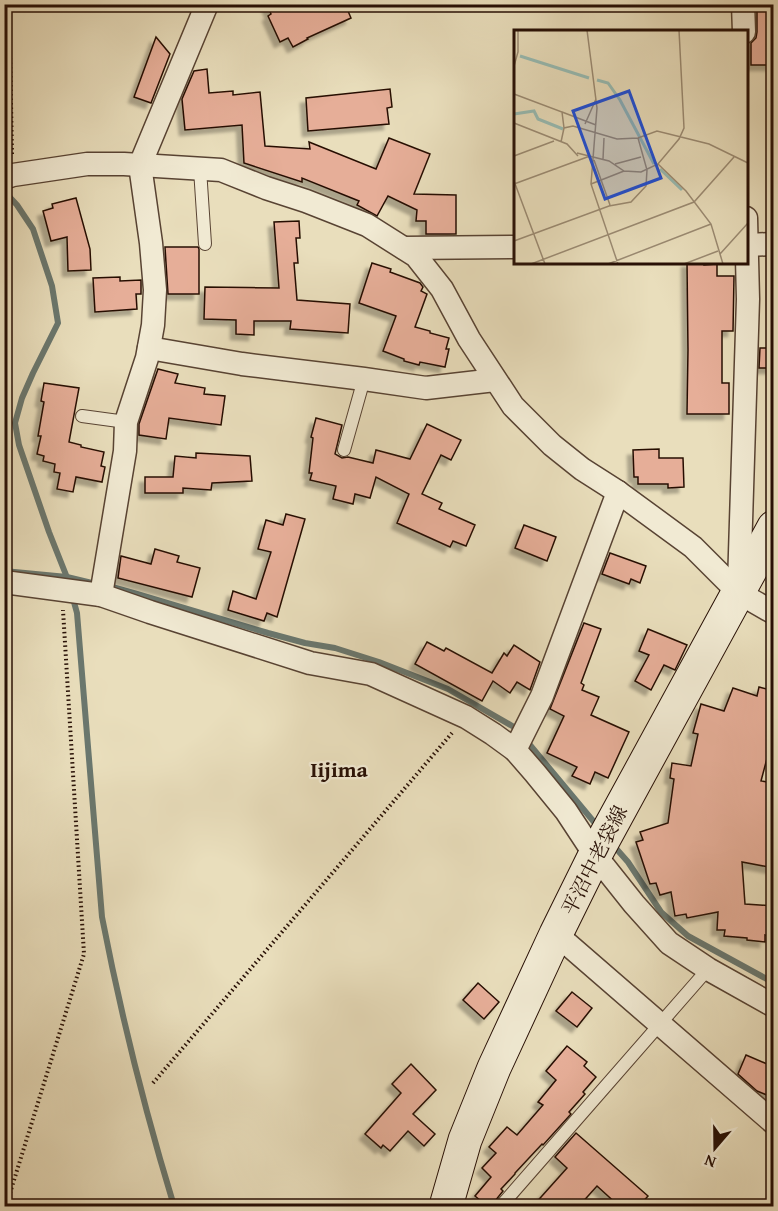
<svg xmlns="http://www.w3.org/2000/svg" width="778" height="1211" viewBox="0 0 778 1211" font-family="'Gentium Book Plus','Noto Serif JP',serif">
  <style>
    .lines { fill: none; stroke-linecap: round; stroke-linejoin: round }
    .stream { stroke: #6a776e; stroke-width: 6 }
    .building { fill: #e6ae98; stroke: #270f05; stroke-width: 1.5; filter: url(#shadow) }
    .lane-casing { stroke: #584333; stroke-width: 14 }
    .street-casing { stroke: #584333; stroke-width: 25 }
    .secondary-casing { stroke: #270f05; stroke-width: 35 }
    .path { stroke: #270f05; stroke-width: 4; stroke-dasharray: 1.5 3; stroke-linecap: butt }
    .lane { stroke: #f1ead3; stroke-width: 12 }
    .street { stroke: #f1ead3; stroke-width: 22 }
    .secondary { stroke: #f1ead3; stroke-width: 33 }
    .labels { text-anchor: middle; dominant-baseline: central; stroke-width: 4.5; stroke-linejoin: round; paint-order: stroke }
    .street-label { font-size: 20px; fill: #270f05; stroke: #f1ead3 }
    .quarter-label { font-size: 22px; font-weight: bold; fill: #270f05; stroke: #f1ead3 }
    .inset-river { fill: none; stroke: #97bcb4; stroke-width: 3 }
    .inset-road { fill: none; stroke: #9b8b73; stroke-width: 1.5 }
    .view { fill: #1d4ed8; fill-opacity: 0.15; stroke: #1d4ed8; stroke-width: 3 }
    .inset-edge { fill: none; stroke: #270f05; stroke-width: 3 }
  </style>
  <defs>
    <filter id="shadow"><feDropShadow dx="-5.5" dy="5.5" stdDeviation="1.5" flood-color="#0004"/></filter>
  </defs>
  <rect width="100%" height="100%" fill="#e9debc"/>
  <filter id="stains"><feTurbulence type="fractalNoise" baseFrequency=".00333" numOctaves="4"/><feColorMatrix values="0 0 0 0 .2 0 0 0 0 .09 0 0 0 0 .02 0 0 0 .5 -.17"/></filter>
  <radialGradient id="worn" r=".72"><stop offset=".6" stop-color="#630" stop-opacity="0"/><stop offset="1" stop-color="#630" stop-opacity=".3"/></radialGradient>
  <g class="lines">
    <g class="stream">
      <polyline points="4,191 17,205 33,229 52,286 58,323 33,373 22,398 15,423 19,445 49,532 70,585"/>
      <polyline points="4,571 67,577 96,584"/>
      <polyline points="112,587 137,594 268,633 305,643 335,648 379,662 448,689 514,727 518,731"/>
      <path d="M72 595 77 613 102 917C121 1015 145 1111 174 1206"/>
      <polyline points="525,739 599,828"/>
      <polyline points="613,845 628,862 661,912 688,936 774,983"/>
    </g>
  </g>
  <g class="building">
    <polygon points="267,4 345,4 351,18 307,38 308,39 293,47 288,38 280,42 268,16 271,14"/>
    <polygon points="757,4 774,4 774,65 751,65 751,43 756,38 757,32"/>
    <polygon points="156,37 170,54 151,103 134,97"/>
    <polygon points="207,69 209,93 233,91 233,95 260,92 265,146 310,149 309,142 376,169 389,138 430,154 414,194 456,195 456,234 426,234 426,221 416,221 417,210 388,196 377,216 357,205 359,201 302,178 302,182 244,163 242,125 185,130 182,99 194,71"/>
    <polygon points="390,89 392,107 387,108 389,124 308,131 306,98"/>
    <polygon points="76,198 90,249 91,270 68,271 67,237 51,241 43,211 53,208 52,204"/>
    <polygon points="299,221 300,238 296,238 298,263 294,263 297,300 350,304 348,333 290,329 291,321 254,321 254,335 236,334 236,320 204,319 205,287 279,288 274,222"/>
    <polygon points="165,247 198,247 199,249 199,294 168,294"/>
    <polygon points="687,262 704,262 704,265 717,264 717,276 734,276 733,331 722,331 722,383 729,383 729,414 687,414 688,350"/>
    <polygon points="372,263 391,269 390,272 420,283 423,287 421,291 427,294 415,327 430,331 430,333 449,338 446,349 449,349 445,367 420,362 419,365 404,361 404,359 383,351 396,316 359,303"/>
    <polygon points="120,277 120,281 141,280 141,294 136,294 137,309 95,312 93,278"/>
    <polygon points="760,348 774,348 774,368 759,368"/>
    <polygon points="158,369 178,374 175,383 205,388 204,394 225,396 221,425 169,418 166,439 139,435 139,424"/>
    <polygon points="44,383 79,388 69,442 81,445 81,447 104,452 101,466 105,467 102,482 76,477 73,492 57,489 60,473 54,472 55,464 43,461 44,456 37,454 41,436 38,436 44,402 41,401"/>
    <polygon points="316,418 342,425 335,454 342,458 348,457 373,463 376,450 410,459 427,424 461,440 451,460 441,455 422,494 442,503 439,509 475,525 466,546 453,541 450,547 397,523 409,494 376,477 370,498 355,494 353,504 333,499 336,486 310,480 312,473 309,473 313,438 311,437"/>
    <polygon points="659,449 659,458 683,458 684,487 668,488 668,484 638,484 638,477 634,477 633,450"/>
    <polygon points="196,453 250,456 252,481 212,483 211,490 183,488 183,493 145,493 145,477 173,477 175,456 196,458"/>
    <polygon points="286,514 305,519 277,617 267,613 264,621 228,610 233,591 256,599 271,552 258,549 266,520 283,525"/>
    <polygon points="524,525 556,537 547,561 515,548"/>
    <polygon points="155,549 179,556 177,562 200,568 192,597 118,578 121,556 151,564"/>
    <polygon points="610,553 646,566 640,583 631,579 629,584 602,574"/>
    <polygon points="584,623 601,629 581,683 584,685 582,690 599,697 591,715 629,732 608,778 595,772 590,784 572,776 577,767 547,753 564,716 550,709"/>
    <polygon points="648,629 687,645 675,670 664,665 651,690 635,681 649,655 639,651"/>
    <polygon points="427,642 444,651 446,648 492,673 504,653 507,656 514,645 540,662 530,690 517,682 510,693 493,681 482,701 415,664"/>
    <polygon points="759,687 774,691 774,732 761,781 774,783 774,868 742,862 745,904 774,906 774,937 765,935 765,942 747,940 747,938 724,936 725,930 717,930 718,912 687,918 686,914 675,916 671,892 660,895 656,883 650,884 636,842 643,840 640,832 668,823 674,779 670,778 672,763 691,766 698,734 693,733 701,704 724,711 733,688 757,696"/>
    <polygon points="478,983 499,1002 484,1019 463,1000"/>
    <polygon points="572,992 592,1008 577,1027 556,1011"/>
    <polygon points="567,1046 587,1062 584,1066 596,1077 583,1092 585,1094 569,1112 571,1114 543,1145 542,1144 515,1173 515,1174 501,1189 503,1191 491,1206 487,1206 475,1196 491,1177 482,1168 496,1153 489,1147 507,1127 517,1135 543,1105 538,1102 556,1080 546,1071"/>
    <polygon points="746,1055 774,1067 774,1098 757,1091 738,1074"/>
    <polygon points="411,1064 436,1090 413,1114 435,1134 424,1146 408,1131 390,1151 383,1145 381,1148 365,1134 401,1093 392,1084"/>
    <polygon points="576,1133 648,1196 639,1206 619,1206 597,1186 579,1206 533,1206 567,1168 555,1157"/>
  </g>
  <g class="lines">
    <defs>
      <g id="lane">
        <polyline points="200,169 205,244"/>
        <polyline points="82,416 126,422"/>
        <polyline points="344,450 364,379"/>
        <polyline points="501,1206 708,969"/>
      </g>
      <g id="street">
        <polyline points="743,4 744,32"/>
        <polyline points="4,178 13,175 40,171 87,164 124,164 221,170 266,188 306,201 367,225 416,256 442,289 469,339 513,406 552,445 582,469 618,492 693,547 739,593 774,613"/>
        <polyline points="746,245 774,244"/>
        <polyline points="404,248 516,247"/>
        <polyline points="149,348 242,364 364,379 426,388 495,380"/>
        <polyline points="4,582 101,595 150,612 310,663 371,674 466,717 493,734 515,750 535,773 566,811 595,855 634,904 669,943 708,969 774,1006"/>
        <polyline points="739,585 748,299 746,218"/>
        <polyline points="101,595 125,451 126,422 147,358 153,325 155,290 151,243 140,165 207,4"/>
        <polyline points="515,750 542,696 618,492"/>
        <polyline points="556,934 774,1123"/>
      </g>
      <polyline id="secondary" points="446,1206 465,1140 494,1068 556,934 595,855 774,527"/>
    </defs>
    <use href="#lane" class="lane-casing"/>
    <use href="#street" class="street-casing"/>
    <use href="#secondary" class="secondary-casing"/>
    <g class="path">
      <polyline points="9,4 12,154"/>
      <polyline points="153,1083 452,733"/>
      <polyline points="6,1206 84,954 63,610"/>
    </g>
    <use href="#lane" class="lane"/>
    <use href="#street" class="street"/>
    <use href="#secondary" class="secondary"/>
  </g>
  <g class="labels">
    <g class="street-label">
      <text transform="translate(594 860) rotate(-63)">平沼中老袋線</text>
    </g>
    <g class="quarter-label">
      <text x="339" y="769">Iijima</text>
    </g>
  </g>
  <g transform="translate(514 30)">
    <rect width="234" height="234" fill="#e9debc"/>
    <path class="inset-river" d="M6 26 75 48M83 50 94 53 106 70 140 134M0 84 20 81 24 89 49 99M146 139 168 160"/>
    <path class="inset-road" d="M73 0 83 78 77 154 104 234M0 36 4 22V0M0 64 48 82 50 98M48 82 82 95M0 93 53 114 64 126M71 94 82 69M47 112 50 98 59 96 103 109 124 108 143 101 195 114 234 133M63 123 95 131 110 141 127 142 144 134 165 109 170 98 165 0M0 126 40 111M89 129 90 108M80 130 96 175M101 134 127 127M144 134 172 161 197 194 209 234M0 151 31 234M0 154 76 126M77 154 110 141M0 211 95 176 117 172 132 156 133 140 124 108M206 224 234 193M17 234 180 172 220 127M94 234 197 194M170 234 204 221"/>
    <path class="view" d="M115 61 147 148 91 169 59 81Z"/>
    <rect width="234" height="234" class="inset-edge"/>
  </g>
  <rect width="778" height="1211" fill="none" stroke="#e9debc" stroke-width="24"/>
  <rect x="6" y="6" width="766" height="1199" fill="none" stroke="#270f05" stroke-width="3"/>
  <rect x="12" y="12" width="754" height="1187" fill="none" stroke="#270f05" stroke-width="1.5"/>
  <g transform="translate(715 1148) rotate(200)" stroke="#f1ead3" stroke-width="4.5" paint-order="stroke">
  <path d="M0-4.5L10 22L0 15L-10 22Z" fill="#270f05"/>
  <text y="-9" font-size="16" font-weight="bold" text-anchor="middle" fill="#270f05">N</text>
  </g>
  <rect width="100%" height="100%" filter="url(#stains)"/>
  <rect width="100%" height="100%" fill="url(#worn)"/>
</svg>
